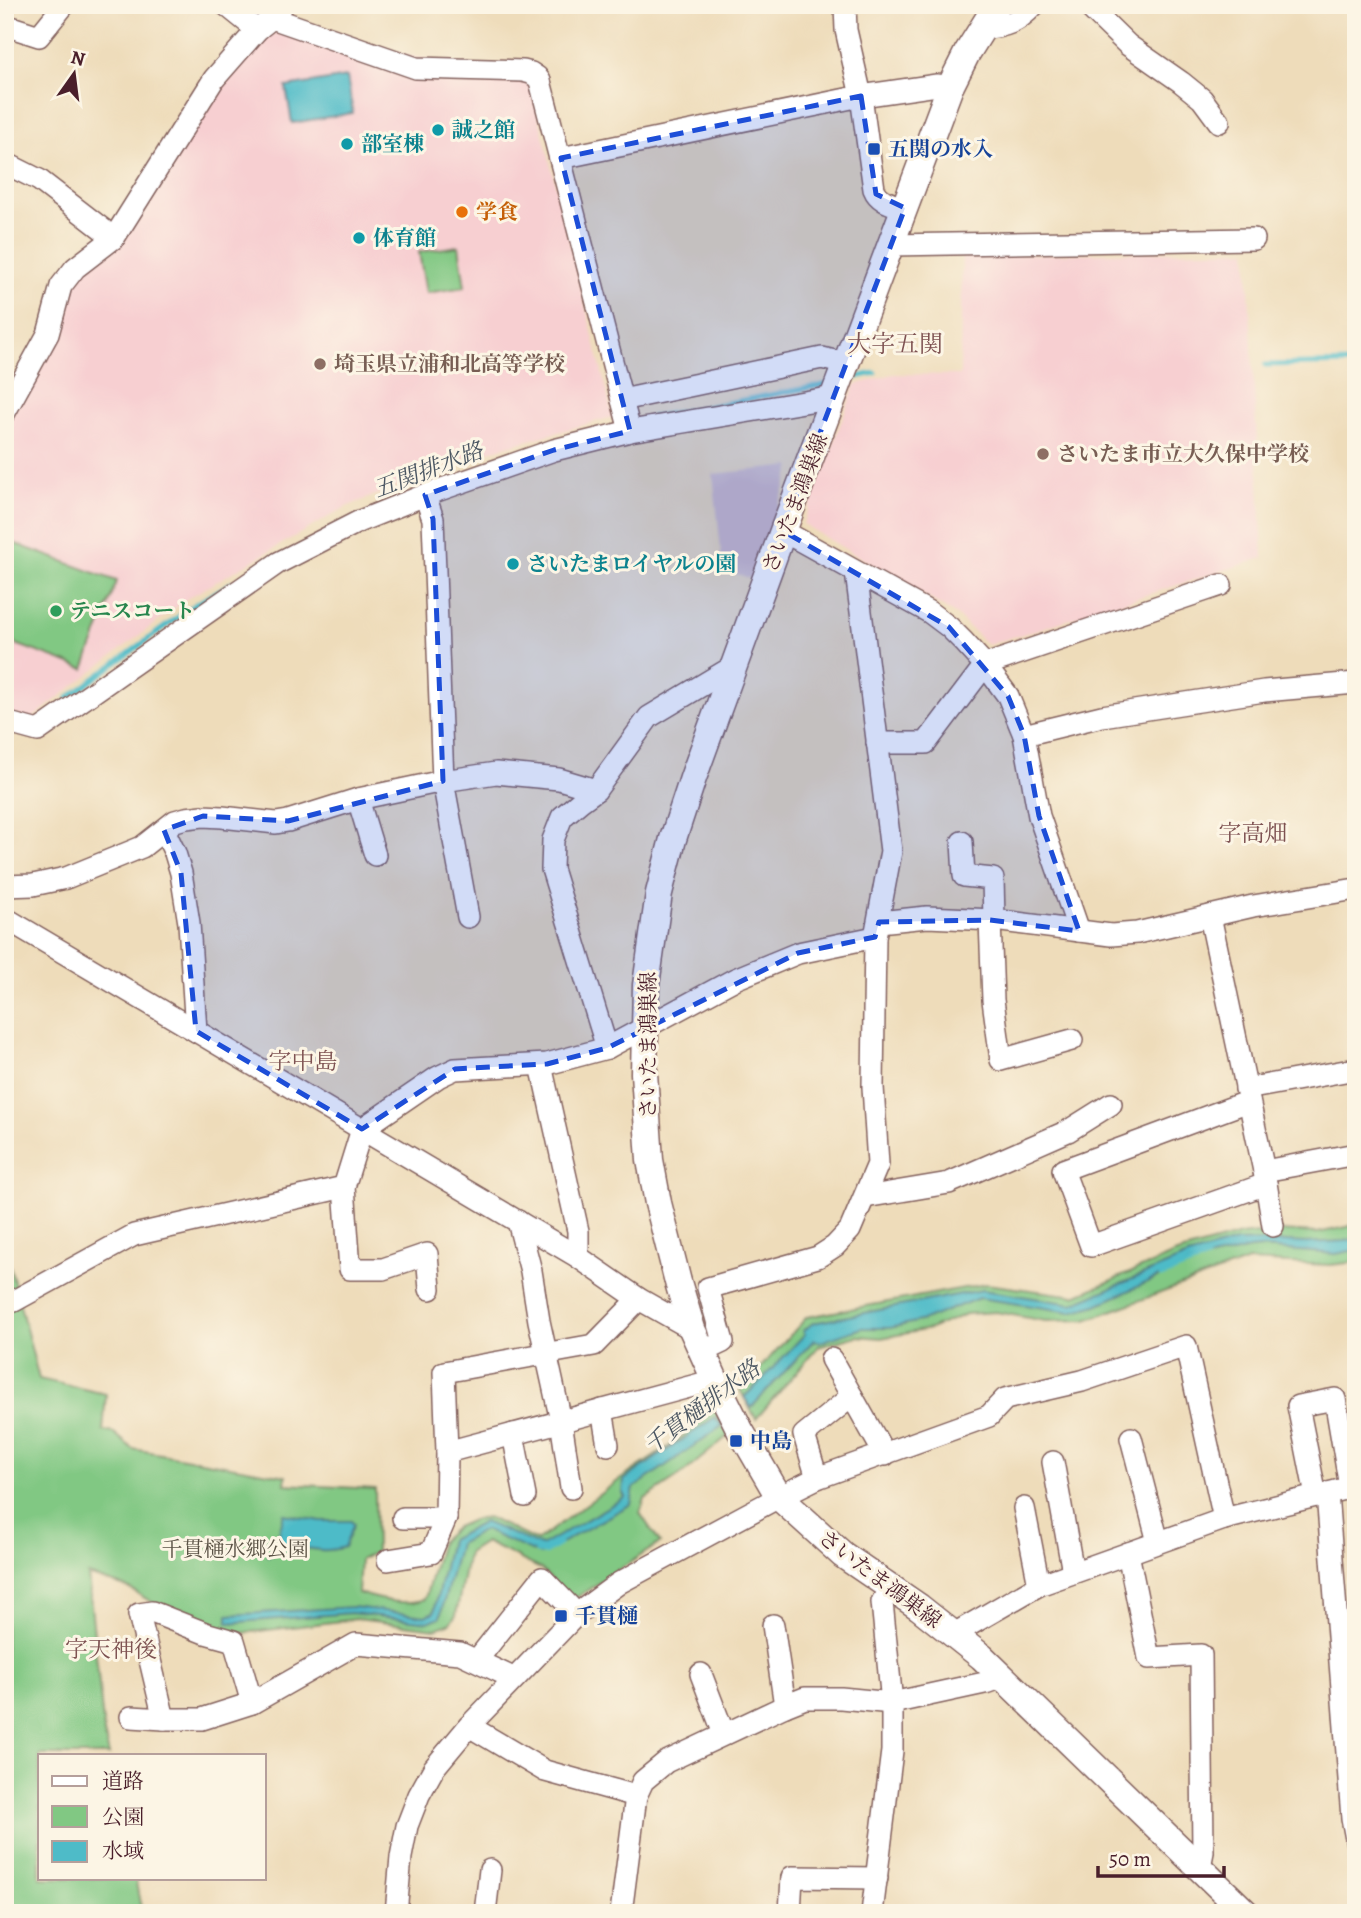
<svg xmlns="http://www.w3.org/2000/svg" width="1361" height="1918" viewBox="0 0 1361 1918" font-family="Alegreya,'Noto Serif JP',serif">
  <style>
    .built { fill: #f7cfd1 }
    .industrial { fill: #d2bdc6 }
    .green { fill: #81c883; stroke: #667457; stroke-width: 2 }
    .water { fill: #4ebbc8; stroke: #4c6d7a; stroke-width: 2 }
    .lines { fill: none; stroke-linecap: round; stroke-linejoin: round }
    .stream { stroke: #4ebbc8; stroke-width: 5 }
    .minor-casing { stroke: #83615d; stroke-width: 24 }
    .major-casing { stroke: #83615d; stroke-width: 29 }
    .minor { stroke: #fff; stroke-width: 21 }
    .major { stroke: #fff; stroke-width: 26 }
    .marked { fill: #1d4ed8; fill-opacity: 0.2; stroke: #1d4ed8; stroke-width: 5; stroke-dasharray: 14 9; stroke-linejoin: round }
    .culture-dot { fill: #0f9aa8; stroke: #fcf5e5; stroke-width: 2.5 }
    .transit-dot { fill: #1a4fb4; stroke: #fcf5e5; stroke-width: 2.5 }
    .food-dot { fill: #e8710a; stroke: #fcf5e5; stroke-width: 2.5 }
    .education-dot { fill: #8d6e63; stroke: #fcf5e5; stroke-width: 2.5 }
    .leisure-dot { fill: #2e9e5b; stroke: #fcf5e5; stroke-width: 2.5 }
    .labels { text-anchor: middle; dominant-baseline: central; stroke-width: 6; stroke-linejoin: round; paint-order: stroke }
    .culture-label { font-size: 21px; font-weight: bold; fill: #0d838f; stroke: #fcf5e5; text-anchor: start }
    .transit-label { font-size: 21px; font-weight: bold; fill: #164399; stroke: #fcf5e5; text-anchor: start }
    .food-label { font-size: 21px; font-weight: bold; fill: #c56008; stroke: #fcf5e5; text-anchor: start }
    .education-label { font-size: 21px; font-weight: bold; fill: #785e54; stroke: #fcf5e5; text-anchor: start }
    .street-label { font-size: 21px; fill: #4a1f2b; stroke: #fcf5e5 }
    .leisure-label { font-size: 21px; font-weight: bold; fill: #27864d; stroke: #fcf5e5; text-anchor: start }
    .park-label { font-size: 21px; fill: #5a5245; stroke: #fcf5e5 }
    .water-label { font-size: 23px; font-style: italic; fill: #4b5662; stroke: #fcf5e5 }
    .neighbourhood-label { font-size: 23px; fill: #7e5252; stroke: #fcf5e5 }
    .quarter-label { font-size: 24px; fill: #7e5252; stroke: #fcf5e5 }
  </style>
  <rect width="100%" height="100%" fill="#fcf5e5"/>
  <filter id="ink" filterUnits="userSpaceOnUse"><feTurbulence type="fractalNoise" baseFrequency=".0143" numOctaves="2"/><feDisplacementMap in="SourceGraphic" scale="14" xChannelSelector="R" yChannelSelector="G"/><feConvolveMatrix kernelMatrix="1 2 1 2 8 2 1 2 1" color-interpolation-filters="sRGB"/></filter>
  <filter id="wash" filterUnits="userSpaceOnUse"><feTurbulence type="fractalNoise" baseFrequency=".00686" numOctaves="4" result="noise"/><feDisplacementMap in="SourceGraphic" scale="28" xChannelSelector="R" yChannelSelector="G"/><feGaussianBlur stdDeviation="1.57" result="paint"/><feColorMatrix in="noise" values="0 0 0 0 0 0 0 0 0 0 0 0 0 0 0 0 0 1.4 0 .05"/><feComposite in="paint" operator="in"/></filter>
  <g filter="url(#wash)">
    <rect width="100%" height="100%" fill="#eedcba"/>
    <g class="built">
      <polygon points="285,31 521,78 531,85 613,417 468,457 346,507 188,598 31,719 5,712 5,424 24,396 67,289 220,82 260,36"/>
      <polygon points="1247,250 1263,558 988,645 955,614 803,524 855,385 893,374 960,375 962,256"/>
    </g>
    <polygon class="industrial" points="792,466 754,580 723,569 713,474"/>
    <g class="green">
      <polygon points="459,246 465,287 426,293 419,252"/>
      <polygon points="5,540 117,581 84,669 5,640"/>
      <polygon points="1356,1224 1356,1262 1330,1265 1248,1261 1086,1320 1045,1321 996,1312 966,1314 930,1329 881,1338 857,1336 818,1347 756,1419 740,1390 807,1317 986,1284 1075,1296 1177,1253 1240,1235 1279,1231 1317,1233 1347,1227"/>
      <path d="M5 1247 39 1379 106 1394 103 1431 114 1433 133 1449 286 1476 285 1484 375 1489 376 1552 360 1560 358 1593C378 1599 405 1607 425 1599L441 1541 456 1527 473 1520 489 1518 532 1539 538 1540 615 1483 674 1443 714 1409 729 1435 681 1475 645 1499 640 1513 660 1543 571 1601 541 1569 485 1542 468 1553 456 1615 449 1624 435 1629 357 1619 235 1634 167 1611 126 1587 88 1575 104 1733 109 1755H40V1878H135L142 1913H5Z"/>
    </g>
    <g class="water">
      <polygon points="347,77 353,113 292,123 286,87"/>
      <polygon points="1356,1238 1356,1250 1336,1254 1262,1248 1250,1249 1190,1263 1097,1305 1071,1312 979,1298 924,1320 890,1328 862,1328 821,1342 814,1340 751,1408 744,1397 757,1385 805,1334 803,1331 813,1323 982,1290 1072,1304 1188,1256 1236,1242 1267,1241 1305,1243 1345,1241"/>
      <polygon points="715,1417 722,1426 634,1488 631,1504 540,1555 484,1530 459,1544 440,1617 428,1622 351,1613 228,1623 228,1615 353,1607 425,1616 434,1612 450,1540 484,1522 541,1546 625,1497 623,1493 624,1480"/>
      <path d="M284 1514 321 1521H351L354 1524 344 1547C337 1549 328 1551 321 1550 302 1548 285 1545 269 1556L267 1554 276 1545Z"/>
    </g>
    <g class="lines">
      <g class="stream">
        <polyline points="1265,365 1356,363"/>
        <polyline points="848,379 875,373"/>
        <polyline points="652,417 829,384"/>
        <polyline points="68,698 196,604 232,583"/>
        <polyline points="1161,1276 1207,1258"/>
        <polyline points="537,1552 544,1553 559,1544"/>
      </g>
    </g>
  </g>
  <g filter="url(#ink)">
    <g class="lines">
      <defs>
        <g id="minor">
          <polyline points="226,5 257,30"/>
          <path d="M845 5 846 30 861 96 874 189C879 202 893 204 905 208"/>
          <polyline points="1087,5 1128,45 1181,82 1202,99 1219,122"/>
          <polyline points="272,18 416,68 523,71 531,73 537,77 540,81 630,431"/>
          <polyline points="5,25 39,36 64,5"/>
          <path d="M982 28C1005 28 1018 22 1034 5"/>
          <polyline points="561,158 861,96 937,85 950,87"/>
          <polyline points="5,163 39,180 114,238"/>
          <polyline points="891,245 1254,239"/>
          <polyline points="622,400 822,358 846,364"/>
          <polyline points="5,412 48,334 61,286 75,268 114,238 214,79 257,30 272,18 283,5"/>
          <polyline points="425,495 433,519 443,781 468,917"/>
          <polyline points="783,531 929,612 949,627 964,642 985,665 1008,696 1024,735 1039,816 1079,931"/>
          <polyline points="5,722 38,731 278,563 360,521 425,495 554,450 630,431 834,397"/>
          <polyline points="1024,735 1102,716 1264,691 1356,683"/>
          <polyline points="877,743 926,743 985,665 1221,585"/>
          <polyline points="358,799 375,855"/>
          <polyline points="164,830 175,853 181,873 189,923 196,1031"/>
          <polyline points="962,842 964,876 993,879 994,920"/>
          <polyline points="5,886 33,885 66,878 142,847 175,821 186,818 203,816 222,817 276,823 288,821 358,799 443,781 496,773 559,779 596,790"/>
          <polyline points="1210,916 1264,1171 1273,1226"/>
          <polyline points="5,918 578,1257 639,1299 692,1329"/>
          <polyline points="990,920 993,1000 1001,1060 1072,1040"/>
          <polyline points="879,922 927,917 994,920 1111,935 1137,933 1253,906 1356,889"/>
          <polyline points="607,1048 552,869 553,840 562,817 581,801 596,790 649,717 734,666"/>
          <polyline points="541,1065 578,1231 578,1257"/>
          <polyline points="1246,1089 1356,1069"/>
          <polyline points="1249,1101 1063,1170 1091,1246 1266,1184"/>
          <polyline points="1264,1171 1356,1154"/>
          <polyline points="344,1187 350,1269 383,1269 427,1254 430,1289"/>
          <polyline points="865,1197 949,1183 1068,1131 1111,1104"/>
          <polyline points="518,1221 531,1271 539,1321 561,1421 571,1488"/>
          <polyline points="639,1299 594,1345 444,1372 447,1452 715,1380"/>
          <polyline points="14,1301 134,1235 344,1187 362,1129 438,1077 455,1069 547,1064 607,1048 735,979 798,953 875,937"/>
          <polyline points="702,1352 723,1342 708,1288 818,1257 835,1246 850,1230 878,1164 873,1087 875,937 891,851 856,572"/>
          <polyline points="831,1359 885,1455"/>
          <polyline points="602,1410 608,1445"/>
          <polyline points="513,1434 525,1496"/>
          <polyline points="1131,1438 1158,1542"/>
          <polyline points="1053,1462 1073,1572"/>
          <polyline points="817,1478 804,1435 852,1396"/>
          <polyline points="1327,1493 1352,1818 1356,1839"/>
          <polyline points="1316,1496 1298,1406 1335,1399 1350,1487"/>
          <polyline points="1024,1508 1039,1585"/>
          <polyline points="403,1518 446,1518"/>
          <polyline points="1128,1553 1149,1658 1201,1655 1203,1852 1200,1867"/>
          <polyline points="388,1560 431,1553 446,1518 447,1452"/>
          <polyline points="773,1625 785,1706"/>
          <polyline points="954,1634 1039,1585 1224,1519 1356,1486"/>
          <polyline points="477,1660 542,1578 577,1614"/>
          <polyline points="701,1674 724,1734"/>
          <polyline points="131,1717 164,1719 202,1719 252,1703 356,1644 460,1653 513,1678"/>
          <polyline points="164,1719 139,1614 152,1612 205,1633 234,1641 252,1703"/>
          <polyline points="469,1726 545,1771 636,1796"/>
          <polyline points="396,1913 401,1857 407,1826 419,1795 434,1768 469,1726 577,1614 619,1583 779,1497 817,1478 989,1416 1005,1399 1082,1381 1186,1346 1224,1519"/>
          <polyline points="485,1913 490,1870"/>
          <polyline points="621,1913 636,1796 643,1781 666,1762 785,1706 805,1698 841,1698 892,1703 882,1602 890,1588"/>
          <polyline points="790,1913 792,1877 877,1878"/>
          <polyline points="872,1913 892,1751 892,1703 989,1682 1003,1677"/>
        </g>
        <polyline id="major" points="997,5 967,53 950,87 783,531 693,778 673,839 659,893 646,985 644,1073 650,1160 658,1203 678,1282 692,1329 715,1380 740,1430 779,1497 843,1555 919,1607 982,1657 1246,1913"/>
      </defs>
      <use href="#minor" class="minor-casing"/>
      <use href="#major" class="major-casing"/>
      <use href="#minor" class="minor"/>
      <use href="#major" class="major"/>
    </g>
  </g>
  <path class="marked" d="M861 96 876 194 905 208 783 531 949 627 1008 696 1024 735 1039 816 1079 931 990 920 879 922 875 937 798 953 607 1048 547 1064 455 1069 362 1129 196 1031 181 873 164 830 203 816 288 821 443 781 433 519 425 495 554 450 630 431 561 158Z"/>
  <g class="culture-dot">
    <circle cx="438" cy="130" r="7"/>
    <circle cx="347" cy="144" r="7"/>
    <circle cx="359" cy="238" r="7"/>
    <circle cx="513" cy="564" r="7"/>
  </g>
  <g class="transit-dot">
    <rect x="867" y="142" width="14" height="14" rx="3.5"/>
    <rect x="729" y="1434" width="14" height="14" rx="3.5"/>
    <rect x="554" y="1609" width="14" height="14" rx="3.5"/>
  </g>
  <circle class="food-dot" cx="462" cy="212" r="7"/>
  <g class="education-dot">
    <circle cx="320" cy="364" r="7"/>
    <circle cx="1043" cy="454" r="7"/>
  </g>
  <circle class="leisure-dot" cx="56" cy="611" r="7"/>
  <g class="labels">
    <g class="culture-label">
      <text x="452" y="130">誠之館</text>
      <text x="361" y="144">部室棟</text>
      <text x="373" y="238">体育館</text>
      <text x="527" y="564">さいたまロイヤルの園</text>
    </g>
    <g class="transit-label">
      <text x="888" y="149">五関の水入</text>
      <text x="750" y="1441">中島</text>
      <text x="575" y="1616">千貫樋</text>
    </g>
    <g class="food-label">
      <text x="476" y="212">学食</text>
    </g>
    <g class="education-label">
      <text x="334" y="364">埼玉県立浦和北高等学校</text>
      <text x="1057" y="454">さいたま市立大久保中学校</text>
    </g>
    <g class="street-label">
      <text transform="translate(795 503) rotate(-69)">さいたま鴻巣線</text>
      <text transform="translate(648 1045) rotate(-90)">さいたま鴻巣線</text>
      <text transform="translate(880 1579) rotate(37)">さいたま鴻巣線</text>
    </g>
    <g class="leisure-label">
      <text x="70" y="611">テニスコート</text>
    </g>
    <g class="park-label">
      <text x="235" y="1549">千貫樋水郷公園</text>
    </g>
    <g class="water-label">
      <text transform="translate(428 470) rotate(-21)">五関排水路</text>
      <text transform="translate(702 1407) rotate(-37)">千貫樋排水路</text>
    </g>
    <g class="neighbourhood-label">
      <text x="1253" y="833">字高畑</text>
      <text x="303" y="1061">字中島</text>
      <text x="111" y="1649">字天神後</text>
    </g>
    <g class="quarter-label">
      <text x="895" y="344">大字五関</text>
    </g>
  </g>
  <rect width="1361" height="1918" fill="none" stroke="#fcf5e5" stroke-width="28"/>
  <rect x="38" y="1754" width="228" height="126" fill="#fcf5e5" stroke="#b59f9b" stroke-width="2"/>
  <rect x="52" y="1776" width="35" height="10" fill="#ffffff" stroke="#b59f9b" stroke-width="2"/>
  <text x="102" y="1788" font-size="21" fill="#4a1f2b">道路</text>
  <rect x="52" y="1806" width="35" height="21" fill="#81c883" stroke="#b59f9b" stroke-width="2"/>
  <text x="102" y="1824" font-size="21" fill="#4a1f2b">公園</text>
  <rect x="52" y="1841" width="35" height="21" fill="#4ebbc8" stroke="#b59f9b" stroke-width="2"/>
  <text x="102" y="1858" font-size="21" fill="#4a1f2b">水域</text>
  <g transform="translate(74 74) rotate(14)" stroke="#fcf5e5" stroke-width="5" paint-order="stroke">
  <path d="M0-5L12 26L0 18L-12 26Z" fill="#4a1f2b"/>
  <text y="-10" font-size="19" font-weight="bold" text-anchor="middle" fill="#4a1f2b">N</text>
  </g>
  <path d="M1098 1866v10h126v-10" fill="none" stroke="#4a1f2b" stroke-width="3.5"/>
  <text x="1109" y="1866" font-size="21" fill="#4a1f2b" stroke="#fcf5e5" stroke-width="5" paint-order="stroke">50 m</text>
</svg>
